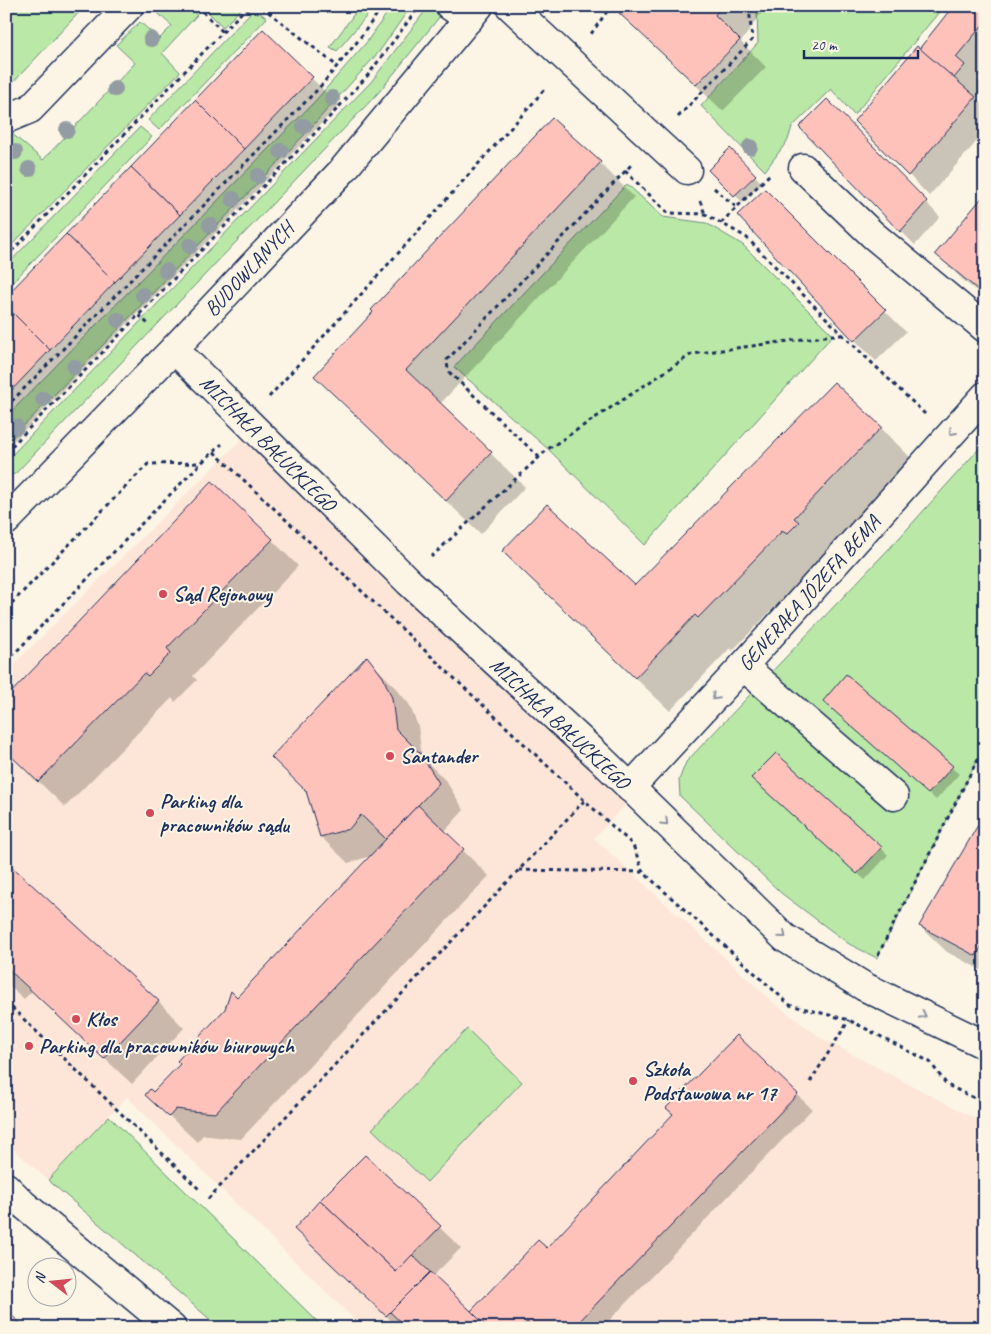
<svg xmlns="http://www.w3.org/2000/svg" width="991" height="1334" viewBox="0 0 991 1334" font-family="Caveat,sans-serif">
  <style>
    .built { fill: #fde6d8 }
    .green { fill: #bae8a6; stroke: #6a8c82 }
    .shadow { fill: #0003 }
    .building { fill: #fec2bb; stroke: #1b2f5e }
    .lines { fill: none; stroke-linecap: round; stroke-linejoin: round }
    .minor-casing { stroke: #1b2f5e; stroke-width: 31 }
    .path { stroke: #1b2f5e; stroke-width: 3; stroke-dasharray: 4 4; stroke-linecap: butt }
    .minor { stroke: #fcf5e5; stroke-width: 28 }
    .tree { fill: #929ca2 }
    .oneway { stroke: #8c92a2 }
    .poi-dot { fill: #d1495b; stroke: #fcf5e5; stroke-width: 2 }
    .labels { text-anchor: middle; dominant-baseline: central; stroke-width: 4; stroke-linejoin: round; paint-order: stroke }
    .street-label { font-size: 21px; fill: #1b2f5e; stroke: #fcf5e5 }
    .poi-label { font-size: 21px; font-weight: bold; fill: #1b2f5e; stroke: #fcf5e5; text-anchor: start }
  </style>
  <rect width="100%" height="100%" fill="#fcf5e5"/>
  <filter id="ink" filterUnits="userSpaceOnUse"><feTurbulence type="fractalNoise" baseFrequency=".02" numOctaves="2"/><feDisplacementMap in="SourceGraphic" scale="10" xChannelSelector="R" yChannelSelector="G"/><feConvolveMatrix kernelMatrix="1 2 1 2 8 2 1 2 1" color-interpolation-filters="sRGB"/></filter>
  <g filter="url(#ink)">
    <polygon class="built" points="247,434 630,800 594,838 774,1003 821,1038 985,1124 985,1328 363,1328 127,1097 48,1180 6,1143 6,672"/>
    <g class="green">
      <polygon points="6,6 85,6 6,90"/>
      <polygon points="150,6 187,6 197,15 162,53 180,72 6,251 6,133 10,132 43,160 135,63 116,45 140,22 159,39 172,26"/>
      <polygon points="202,6 240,6 241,9 223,27"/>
      <polygon points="360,6 375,6 337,51 330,47"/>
      <polygon points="392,6 411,6 379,52 307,132 103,345 6,444 6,417 316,100 366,43"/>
      <polygon points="429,6 436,6 441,15 379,92 15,474 6,475 6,461 371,82"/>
      <polygon points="760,6 944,6 854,115 831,89 792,127 788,140 765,171 701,106 758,43 757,10"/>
      <polygon points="251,12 260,13 267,18 159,130 148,120"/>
      <polygon points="140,127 152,137 6,289 6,266"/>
      <polygon points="627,184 663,217 706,223 743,245 833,335 645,545 548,449 454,367"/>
      <polygon points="985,442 985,745 877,958 849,944 781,893 680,796 679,780 686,762 901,536"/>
      <polygon points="467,1029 522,1082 427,1182 372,1129"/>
      <polygon points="109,1116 324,1328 220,1328 48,1180"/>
    </g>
    <g class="shadow">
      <polygon points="628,6 766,6 741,42 766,67 723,111 647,39"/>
      <polygon points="985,6 985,69 977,79 985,88 976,98 985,107 985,132 929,196 909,175 920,50"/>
      <polygon points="263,31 339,105 7,448 6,447 6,297"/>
      <polygon points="842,115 940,217 915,245 901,231"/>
      <polygon points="730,150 762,183 742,202 710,170"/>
      <polygon points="600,163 634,197 440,404 525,487 481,534 350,410 374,312"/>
      <polygon points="765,190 906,332 876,361 855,340 739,215"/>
      <polygon points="985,196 985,298 963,280 936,254"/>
      <polygon points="881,428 915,462 732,651 730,648 670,711 538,585 636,586"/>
      <polygon points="272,540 298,566 193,676 197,680 175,702 172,698 65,807 6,750"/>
      <polygon points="367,658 393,685 409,704 418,726 422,757 446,781 464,810 444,832 489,876 241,1139 217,1137 203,1135 197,1142 147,1095 153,1093 182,1064 237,998 371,856 348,863 321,837"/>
      <polygon points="847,676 959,774 936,800 832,708"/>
      <polygon points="760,785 881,848 888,855 865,880"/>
      <polygon points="985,816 985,972 947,952 920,926"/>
      <polygon points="6,848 12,853 6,859"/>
      <polygon points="6,862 158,1001 184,1028 132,1084 32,991 24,999 6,983"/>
      <polygon points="737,1037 812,1109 602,1328 399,1328 316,1249 365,1156 461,1248 433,1276 482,1324 547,1250 675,1114"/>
    </g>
    <g class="building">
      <polygon points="626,6 721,6 715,15 740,40 696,85 619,13"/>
      <polygon points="953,6 985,6 985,22 956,57 965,65 954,78 919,49"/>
      <polygon points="263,29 313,77 244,149 195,100"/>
      <polygon points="917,46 976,97 908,176 854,121"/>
      <polygon points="827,99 927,201 900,232 799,127"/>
      <polygon points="195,100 244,149 180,215 131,167"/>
      <polygon points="552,118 601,162 406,370 492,452 446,501 314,376 373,312 371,310"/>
      <polygon points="730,148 756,175 734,196 708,170"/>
      <polygon points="131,167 180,215 115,282 66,234"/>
      <polygon points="765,189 886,310 854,341 737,215"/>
      <polygon points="985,194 985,293 983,294 935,254"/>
      <polygon points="66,234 115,282 50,350 6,306 6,296"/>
      <polygon points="6,306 50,350 6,396"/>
      <polygon points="834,382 882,427 794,518 799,522 787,534 782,531 698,618 695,615 635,678 502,551 547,504 635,585"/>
      <polygon points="212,481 273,539 167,648 171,653 148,676 144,673 38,782 6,751 6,698"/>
      <polygon points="367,656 383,677 392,698 396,729 420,753 439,783 386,839 361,815 349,829 320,837 306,791 271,757"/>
      <polygon points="846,674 953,766 928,794 823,701"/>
      <polygon points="776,753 882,847 857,874 751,778"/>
      <polygon points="418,805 464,849 215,1113 190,1111 176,1109 169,1117 145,1095 150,1089 153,1092 180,1064 177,1061 225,1009 231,991 237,997"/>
      <polygon points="985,813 985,941 976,956 919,926"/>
      <polygon points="6,861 159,1001 104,1059 6,967"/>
      <polygon points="737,1035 798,1094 573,1328 533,1328 527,1322 521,1328 488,1328 471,1311 538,1240 547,1248 673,1114 666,1108"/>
      <polygon points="365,1155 441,1226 396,1272 320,1200"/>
      <polygon points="320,1200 396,1272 412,1255 430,1272 386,1316 294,1229"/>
      <polygon points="430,1272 471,1311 488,1328 407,1328 390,1312"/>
      <polygon points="6,1310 25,1328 6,1328"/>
    </g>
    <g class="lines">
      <defs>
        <g id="minor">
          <polyline points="450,6 469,19"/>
          <polyline points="510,6 687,170"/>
          <polyline points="6,119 30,109 129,6"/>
          <polyline points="803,168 873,235 985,328"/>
          <polyline points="174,349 409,582 599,757 785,938 865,987 985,1045"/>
          <polyline points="6,521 174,349 342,171 479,6"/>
          <polyline points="743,666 894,796"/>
          <polyline points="630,788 743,666 985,396"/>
          <polyline points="6,1187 23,1204 172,1328"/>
        </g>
      </defs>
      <use href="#minor" class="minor-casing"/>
      <g class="path">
        <polyline points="197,6 223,32"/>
        <polyline points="591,34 611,6"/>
        <polyline points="678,117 752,40 749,6"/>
        <polyline points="625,171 668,213 705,214 746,237 843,335 925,414"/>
        <polyline points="714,188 736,207"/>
        <polyline points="700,201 705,214"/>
        <polyline points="721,223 770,174"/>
        <path d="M6 257 242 12C251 8 257 6 266 10L337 66"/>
        <polyline points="139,315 149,325"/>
        <polyline points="269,397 533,103 546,87"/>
        <polyline points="6,407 319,88 357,42 383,6"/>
        <polyline points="6,452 314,134 368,75 416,11"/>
        <polyline points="214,452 571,788 633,845 643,872 790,1005 849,1020 930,1062 947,1085 985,1103"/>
        <polyline points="539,457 448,371 447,360 631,165"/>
        <polyline points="431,557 548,449 692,354 833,335 843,335"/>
        <polyline points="6,609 148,464 200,463"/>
        <polyline points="6,662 201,463 222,444"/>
        <polyline points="519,870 643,872"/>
        <polyline points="878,955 985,745"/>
        <polyline points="6,1002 199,1189"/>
        <polyline points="810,1082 849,1020"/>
        <polyline points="208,1199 584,801"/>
      </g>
      <use href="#minor" class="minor"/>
    </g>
    <g class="tree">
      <circle cx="151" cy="39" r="8"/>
      <circle cx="115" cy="89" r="8"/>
      <circle cx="332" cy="98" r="8"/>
      <circle cx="304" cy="126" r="8"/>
      <circle cx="67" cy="130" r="8"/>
      <circle cx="750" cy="147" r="8"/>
      <circle cx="281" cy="151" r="8"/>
      <circle cx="15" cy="152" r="8"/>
      <circle cx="29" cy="169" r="8"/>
      <circle cx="258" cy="176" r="8"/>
      <circle cx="233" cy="199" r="8"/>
      <circle cx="210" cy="225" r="8"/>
      <circle cx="190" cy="246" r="8"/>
      <circle cx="166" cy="271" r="8"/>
      <circle cx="143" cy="295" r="8"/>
      <circle cx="118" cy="320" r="8"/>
      <circle cx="74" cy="367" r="8"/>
      <circle cx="43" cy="399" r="8"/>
      <circle cx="16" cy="427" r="8"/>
    </g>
    <defs><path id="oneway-chevron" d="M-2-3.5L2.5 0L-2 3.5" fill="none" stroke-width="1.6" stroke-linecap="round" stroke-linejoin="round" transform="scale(1.25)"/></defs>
    <g class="oneway">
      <use href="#oneway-chevron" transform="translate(952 432) rotate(132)"/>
      <use href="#oneway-chevron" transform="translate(715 697) rotate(133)"/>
      <use href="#oneway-chevron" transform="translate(665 822) rotate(44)"/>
      <use href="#oneway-chevron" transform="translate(783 935) rotate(41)"/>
      <use href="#oneway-chevron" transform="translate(923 1015) rotate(26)"/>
    </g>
  </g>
  <g class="poi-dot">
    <circle cx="163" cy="594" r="5"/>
    <circle cx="390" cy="756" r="5"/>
    <circle cx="150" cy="813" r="5"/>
    <circle cx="76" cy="1019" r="5"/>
    <circle cx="29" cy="1046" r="5"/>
    <circle cx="633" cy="1081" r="5"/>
  </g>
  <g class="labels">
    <g class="street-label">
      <text transform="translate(249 269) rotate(-47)">BUDOWLANYCH</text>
      <text transform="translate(268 443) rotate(45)">MICHAŁA BAŁUCKIEGO</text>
      <text transform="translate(809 593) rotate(-48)">GENERAŁA JÓZEFA BEMA</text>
      <text transform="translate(560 723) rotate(43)">MICHAŁA BAŁUCKIEGO</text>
    </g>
    <g class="poi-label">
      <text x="173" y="594">Sąd Rejonowy</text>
      <text x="400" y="756">Santander</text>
      <text x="160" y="801">Parking dla<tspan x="160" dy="24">pracowników sądu</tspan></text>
      <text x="86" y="1019">Kłos</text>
      <text x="39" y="1046">Parking dla pracowników biurowych</text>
      <text x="643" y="1069">Szkoła<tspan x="643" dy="24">Podstawowa nr 17</tspan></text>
    </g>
  </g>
  <rect width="991" height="1334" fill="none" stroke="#fcf5e5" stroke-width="25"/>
  <rect x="12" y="12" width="966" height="1309" fill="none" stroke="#1b2f5e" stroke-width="2" filter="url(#ink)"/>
  <g transform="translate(52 1282) rotate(286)"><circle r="24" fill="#fcf5e5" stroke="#a2a6af"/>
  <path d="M0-4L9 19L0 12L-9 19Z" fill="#d1495b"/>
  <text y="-8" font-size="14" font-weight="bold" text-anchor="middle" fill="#1b2f5e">N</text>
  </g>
  <path d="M804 50v8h114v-8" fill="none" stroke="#1b2f5e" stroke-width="2.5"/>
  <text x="811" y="50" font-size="15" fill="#1b2f5e" stroke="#fcf5e5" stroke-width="4" paint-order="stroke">20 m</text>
</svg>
